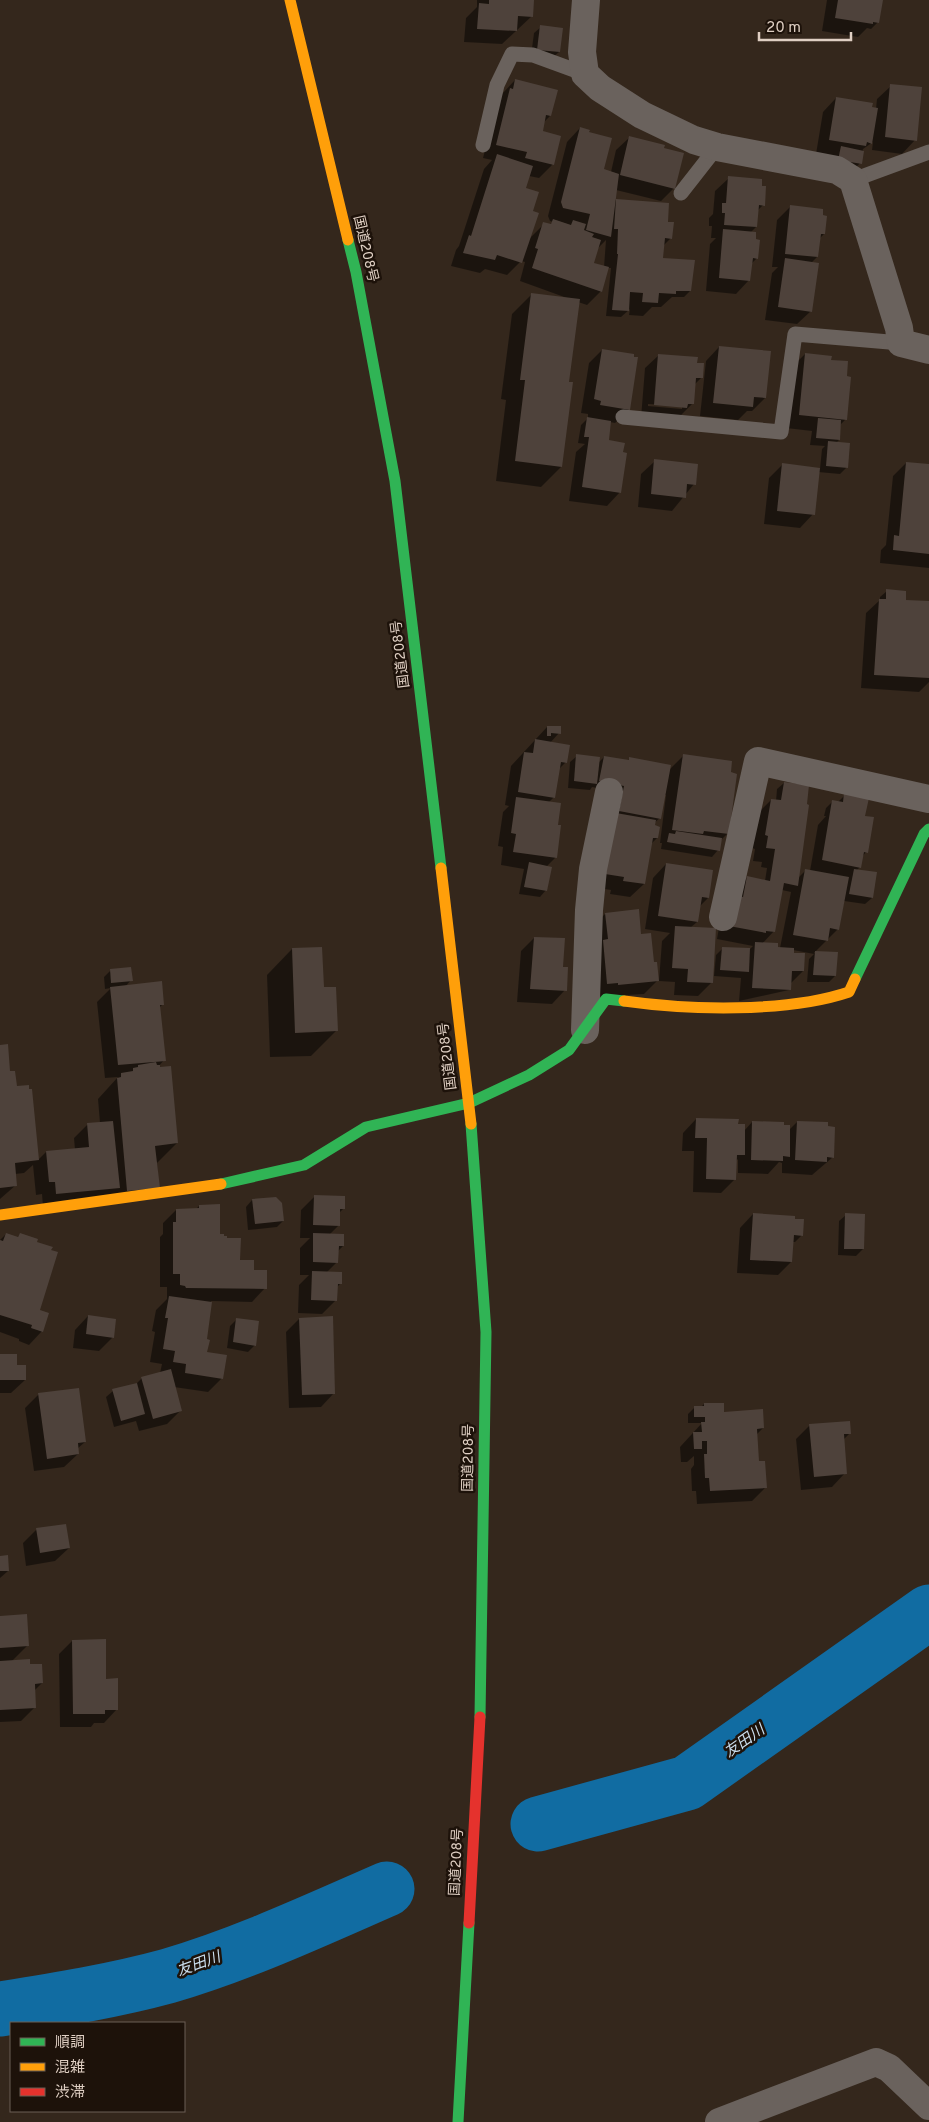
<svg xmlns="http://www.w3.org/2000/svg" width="929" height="2122" viewBox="0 0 929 2122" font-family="Overpass,'Noto Sans JP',sans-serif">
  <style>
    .shadow { fill: #0007; fill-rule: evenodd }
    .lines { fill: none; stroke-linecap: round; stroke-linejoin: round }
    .river { stroke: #116ca2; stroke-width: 55 }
    .building { fill: #4e423b }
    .lane { stroke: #6a625d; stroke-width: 15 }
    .street { stroke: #6a625d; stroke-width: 28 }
    .fast { stroke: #30b455; stroke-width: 11 }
    .slow { stroke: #ff9f0a; stroke-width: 11 }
    .jam { stroke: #e5322d; stroke-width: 11 }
    .labels { text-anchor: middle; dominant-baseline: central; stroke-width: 5; stroke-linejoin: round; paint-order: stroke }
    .street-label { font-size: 14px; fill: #dfcfc3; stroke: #1d120a }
    .water-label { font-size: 15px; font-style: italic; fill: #cbdfef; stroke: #1d120a }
  </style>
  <rect width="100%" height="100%" fill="#34271c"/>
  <g class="shadow">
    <polygon points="477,0 533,0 532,16 502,44 464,42 466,18 477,7"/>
    <polygon points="827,0 881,0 878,22 871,29 867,28 858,37 822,31"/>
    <polygon points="541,27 559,52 552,58 531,56 534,33"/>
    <path d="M515 80 550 116 543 123 541 132 559 137 552 165 539 178 529 176 525 188 532 212 530 238 544 224 549 225 553 222 550 221 548 216 567 142 580 128 602 170 611 172 616 150 630 137 662 149 674 188 661 201 616 190 614 200 668 204 667 223 671 238 663 246 662 259 690 291 684 297H672L661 307H652L643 316 629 315 630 309 621 317 606 316 611 268H608L601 291 587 305 578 302 567 383 572 384 561 467 541 487 496 481 506 400 501 399 512 314 532 294 567 298 520 281 525 262 521 261 507 275 485 269 480 273 451 266 456 250 459 246 484 169 492 160 483 158 497 103 502 94ZM606 240 604 267 592 263 597 249Z"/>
    <polygon points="891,86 915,140 902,154 872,150 873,142 863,149 860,163 847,177 816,154 823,112 836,98 876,109 877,99"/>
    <polygon points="729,178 763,205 757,211 756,227 751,232 757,258 751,264 749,280 736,294 706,291 710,244 716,238 711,238 712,226 709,226 709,218 713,214 715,191"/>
    <polygon points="791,206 824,234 819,239 817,257 811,263 811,311 797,324 765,320 772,273 778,267 772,267 777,220"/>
    <polygon points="719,347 765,398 752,411 747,411 738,420 700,416 706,361"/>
    <polygon points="602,350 629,409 615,423 610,422 608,439 620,492 607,506 569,501 576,452 585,444 578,443 581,425 588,418 588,414 581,413 589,363"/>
    <polygon points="805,354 845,420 840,425 839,440 836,443 847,467 840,474 818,472 813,514 800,528 764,524 769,478 782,465 820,469 822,449 825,446 810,445 812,431 786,428 791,368"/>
    <path d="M659 355 696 364 702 377 695 384 692 404 679 417 641 418 645 368ZM648 404 682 406V409L648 406Z"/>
    <polygon points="655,461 694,484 672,511 638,507 641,474"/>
    <polygon points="906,463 929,465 929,568 880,563 881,550 886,545 893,476"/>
    <polygon points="887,591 903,601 929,603 929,682 919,692 861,688 866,613 880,600 880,597"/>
    <polygon points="547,727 559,733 550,743 566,762 558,770 554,797 548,803 555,858 546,867 546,890 540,897 519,894 524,869 501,865 503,847 498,846 503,812 509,806 505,805 511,766"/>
    <polygon points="684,755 736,775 727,834 720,841 718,850 712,857 661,849 662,843 660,843 666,795 664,795 660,818 654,823 657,838 651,844 644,884 630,897 610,894 611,890 592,887 613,791 592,787 590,790 568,788 570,762 577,756 599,762 604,757 627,761 630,759 669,770"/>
    <path d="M784 783 798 878 806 870 810 871 818 825 826 816H824L826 808 833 801 838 802 845 795 864 817 866 852 862 857 860 867 857 870 872 898 865 904 844 901 838 929 814 953H836L835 976 829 982H807L809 959 814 954 793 950V954L803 971 790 984 789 990 739 1001 741 978 714 976 716 955 723 948 749 950 753 946 717 939 722 910 734 891 747 878 765 881 767 868 761 867 762 862 753 861 755 849 752 848 758 813 771 800 776 801 777 789ZM782 890 791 892 780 948H776L762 944 774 931Z"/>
    <polygon points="666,864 708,898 699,907 697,922 690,928 711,983 698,996 674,995 675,982 659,981 662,941 670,933 645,929 653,878"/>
    <polygon points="605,914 640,935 658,980 644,994 594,997 592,927"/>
    <polygon points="534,938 561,968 565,990 552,1004 517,1002 521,951"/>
    <polygon points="292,949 323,989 337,1030 311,1056 270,1057 267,975"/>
    <polygon points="111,970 131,980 125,987 163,1004 159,1008 164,1060 159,1066 177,1143 157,1163 158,1187 43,1207 42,1194 36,1195 33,1165 24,1173 15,1174 16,1185 0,1199 0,1046 16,1088 30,1091 38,1160 46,1152 75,1150 74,1138 88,1124 100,1123 98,1099 118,1077 105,1078 97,1002 111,988 105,989 104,977"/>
    <polygon points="696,1119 737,1126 744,1131 752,1122 789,1130 797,1122 833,1157 812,1175 782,1173 782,1163 779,1162 768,1174 738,1173 738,1159 735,1162 735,1179 721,1193 693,1192 694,1151 682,1151 683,1133"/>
    <polygon points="315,1196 344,1208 339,1213 339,1225 329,1235 343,1246 337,1252 337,1262 327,1272 341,1283 336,1288 336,1300 322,1314 298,1313 299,1285 309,1275 300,1275 300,1248 310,1238 300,1238 301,1210"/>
    <polygon points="252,1200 283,1221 277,1227 248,1230 246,1207"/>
    <polygon points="199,1206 218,1236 239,1261 252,1271 265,1288 252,1302 211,1301 205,1340 206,1354 222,1378 208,1392 174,1387 181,1410 167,1424 139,1431 136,1421 114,1427 106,1397 113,1391 135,1385 142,1378 160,1373 162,1364 150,1362 155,1332 152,1331 156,1310 167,1299 167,1287 160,1287 160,1237 163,1234 163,1223 176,1210 196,1209"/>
    <polygon points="753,1214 802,1235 795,1242 792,1242 791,1262 778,1275 737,1273 740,1228"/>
    <polygon points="846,1215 863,1249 856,1256 838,1255 839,1221"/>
    <polygon points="6,1234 17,1238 20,1234 38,1311 42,1331 29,1345 19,1341 19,1339 0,1332 0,1240"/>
    <polygon points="88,1316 113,1337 99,1351 73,1348 75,1330"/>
    <polygon points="237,1319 255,1345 248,1352 227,1348 230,1326"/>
    <polygon points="299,1319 334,1393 321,1407 289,1408 286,1332"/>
    <polygon points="0,1355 15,1366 25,1380 11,1393 0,1393"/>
    <polygon points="39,1394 85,1442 77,1449 78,1454 64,1467 34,1471 25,1408"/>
    <polygon points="704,1404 763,1428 756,1435 758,1463 766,1487 752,1501 697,1504 696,1491 692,1491 691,1469 694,1465 694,1456 687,1462 681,1462 680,1447 702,1423 688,1423 688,1414 695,1407 701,1407"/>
    <polygon points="810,1425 850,1433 843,1440 845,1473 832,1487 801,1490 796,1439"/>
    <polygon points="36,1530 69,1548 55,1561 26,1566 23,1543"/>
    <polygon points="0,1557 8,1571 0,1578"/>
    <polygon points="0,1614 0,1617 28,1645 12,1661 29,1666 42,1683 34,1691 35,1707 21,1721 0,1722"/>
    <polygon points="72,1641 105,1680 117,1709 104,1723 94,1723 91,1727 60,1727 59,1654"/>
  </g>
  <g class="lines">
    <g class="river">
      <polyline points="538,1824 687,1783 929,1612"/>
      <path d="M0 2009C57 2000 113 1991 168 1976 243 1954 316 1920 387 1889"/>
    </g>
  </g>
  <g class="building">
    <polygon points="489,0 534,0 533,17 518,16 517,31 477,29 479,3 489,4"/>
    <polygon points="838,0 883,0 879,23 873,22 873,24 835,18"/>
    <polygon points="540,25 563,28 560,52 537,50"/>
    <polygon points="515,79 558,90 551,116 546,115 543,131 561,136 554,165 525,158 527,152 496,145 510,88 513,89"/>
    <polygon points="890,84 922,87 917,141 885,137"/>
    <polygon points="836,97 873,103 872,107 878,108 872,144 867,142 866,146 829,140"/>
    <polygon points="580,127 590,130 589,132 612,138 604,169 619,174 611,237 586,230 590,214 563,208 561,202"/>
    <polygon points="629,136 665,145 664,148 684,153 675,189 620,175"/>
    <polygon points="841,146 864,151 862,164 838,160"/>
    <polygon points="497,154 533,166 526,188 539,192 533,211 539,213 522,263 497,255 495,260 463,253 469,235 471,236"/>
    <polygon points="728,176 762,179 762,186 766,186 765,206 759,205 757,227 724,225 725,213 722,213 722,203 726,203"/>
    <polygon points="616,199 669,203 668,222 674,222 672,239 665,238 663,258 695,260 691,291 676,291 676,294 659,293 658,303 642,302 643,293 630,292 629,311 612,310 618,254 617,254 618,229 614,229"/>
    <polygon points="790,205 823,209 823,215 827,216 825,234 821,234 818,257 785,254"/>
    <polygon points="553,219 571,225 573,220 586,224 584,230 594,234 592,237 601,240 594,263 609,267 602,292 532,268 538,249 535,248 543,222 551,224"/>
    <polygon points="723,229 756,232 756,239 760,240 758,259 753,258 750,281 719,278"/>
    <polygon points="785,258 819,263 812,312 778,307"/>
    <polygon points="531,293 580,299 569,382 573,382 562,467 515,461 525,380 520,380"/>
    <polygon points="719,346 771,351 766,398 754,397 753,407 713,403"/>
    <polygon points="602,349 634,354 634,357 638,357 630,410 600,405 601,401 594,399"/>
    <polygon points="805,353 832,356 831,360 848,361 847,376 851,377 847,420 799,415"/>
    <polygon points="658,354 698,357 697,363 704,363 703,378 696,378 694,404 688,404 687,408 654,405"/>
    <polygon points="587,417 611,421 609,440 625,443 623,452 627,453 621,493 582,487 589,437 584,437"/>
    <polygon points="818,418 841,420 840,440 816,438"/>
    <polygon points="828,441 850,443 848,468 826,466"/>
    <polygon points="654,459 698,464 696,485 687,484 686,498 651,494"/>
    <polygon points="906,462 929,464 929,554 893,550 894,535 899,536"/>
    <polygon points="782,463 820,468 815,515 777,511"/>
    <polygon points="886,589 906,591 906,600 929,601 929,678 874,675 879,599 886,599"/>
    <polygon points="547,726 561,726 561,734 551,733 551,736 547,736"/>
    <polygon points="535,739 570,745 567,763 561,762 555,798 518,792 524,752 533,753"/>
    <polygon points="576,754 600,757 597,784 574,781"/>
    <polygon points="683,754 732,761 731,772 737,774 729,834 704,831 703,834 672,830"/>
    <polygon points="604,756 629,760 629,757 671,765 661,819 619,811 624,786 599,781"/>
    <polygon points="784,782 809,785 807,804 809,805 798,886 784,883 775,932 766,931 766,933 729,926 735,895 743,897 747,876 770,881 775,849 766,848 768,836 765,835 771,799 781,800"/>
    <polygon points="844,793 869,798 865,816 874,817 868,853 864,852 861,868 822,860 832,800 843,802"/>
    <polygon points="516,797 561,803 558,825 561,825 557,858 513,852 516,834 511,833"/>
    <polygon points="616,813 656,820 655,825 660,827 658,838 653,838 645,884 623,881 624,877 605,874"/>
    <polygon points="676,831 722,838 720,851 667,842 669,833 675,834"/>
    <polygon points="529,862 552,867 547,891 524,887"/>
    <polygon points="666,863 713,870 709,898 702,897 698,922 658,916"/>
    <polygon points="805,869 849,877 839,930 830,928 828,941 793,935"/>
    <polygon points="854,869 877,872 873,898 849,894"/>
    <polygon points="639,909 641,934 651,933 654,962 657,962 659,981 618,985 618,983 607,984 603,940 608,939 605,913"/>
    <polygon points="675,926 716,928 713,983 687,982 688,969 672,968"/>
    <polygon points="534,937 565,938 563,967 568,967 567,991 530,989"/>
    <polygon points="755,942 778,943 778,947 794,948 794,953 805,953 804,971 792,971 791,990 752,988"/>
    <polygon points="322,947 324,987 336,987 338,1031 295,1033 292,948"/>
    <polygon points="722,947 750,948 749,972 720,970"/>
    <polygon points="815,951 838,952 836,976 813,975"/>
    <polygon points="131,967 133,981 111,983 110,969"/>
    <polygon points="162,981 164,1005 160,1005 166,1061 118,1065 110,987"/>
    <polygon points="8,1044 10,1071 15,1071 17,1086 29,1085 29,1089 32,1089 39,1160 15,1163 17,1186 0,1188 0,1045"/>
    <polygon points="156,1062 157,1065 160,1065 160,1067 171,1066 178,1143 155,1146 160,1188 127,1191 117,1078 121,1077 121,1073 133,1071 133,1068 138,1067 138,1065"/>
    <polygon points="696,1118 739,1119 738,1124 745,1124 745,1155 737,1155 736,1180 706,1179 707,1138 695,1138"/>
    <polygon points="113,1121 120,1188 56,1194 55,1182 49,1182 46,1151 89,1147 87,1123"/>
    <polygon points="752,1121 784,1122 784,1125 790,1125 790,1157 783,1156 783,1161 751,1160"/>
    <polygon points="797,1121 828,1122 828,1126 835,1127 834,1158 827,1157 827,1162 795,1160"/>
    <polygon points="314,1195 345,1196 345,1209 340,1209 340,1226 313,1225"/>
    <polygon points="276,1197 282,1203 284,1221 255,1224 252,1199"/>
    <polygon points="220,1204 220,1234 224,1234 224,1236 227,1236 227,1238 241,1238 240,1260 254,1260 254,1270 267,1270 267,1289 186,1288 185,1286 180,1285 180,1274 173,1274 173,1222 176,1222 176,1209 199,1208 199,1205"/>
    <polygon points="753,1213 795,1216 795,1219 804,1219 803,1236 794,1235 792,1262 750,1260"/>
    <polygon points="845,1213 865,1214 864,1249 844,1249"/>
    <polygon points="6,1233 18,1237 20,1233 38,1239 37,1242 53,1247 51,1250 58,1252 40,1310 49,1313 43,1332 31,1328 32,1325 0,1315 0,1240 3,1241"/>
    <polygon points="313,1233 344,1234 344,1246 339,1246 338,1263 313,1262"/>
    <polygon points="312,1271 342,1272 342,1284 338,1284 337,1301 311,1300"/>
    <polygon points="169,1296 212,1302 207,1339 210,1340 207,1352 227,1355 223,1379 185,1373 186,1364 173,1362 175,1351 163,1349 168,1318 165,1318"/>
    <polygon points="88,1315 116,1319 114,1338 86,1334"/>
    <polygon points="333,1316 335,1394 302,1395 299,1318"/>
    <polygon points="236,1318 259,1321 256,1346 233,1342"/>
    <polygon points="0,1354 17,1354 17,1365 26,1365 26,1380 0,1380"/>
    <polygon points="171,1369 182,1411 153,1419 141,1377"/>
    <polygon points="137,1383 145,1414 121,1421 112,1389"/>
    <polygon points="79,1388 86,1442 78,1443 79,1454 47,1459 38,1393"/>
    <polygon points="704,1403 724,1403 724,1412 763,1409 764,1428 757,1429 759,1461 765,1461 767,1488 710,1491 709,1478 705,1478 704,1454 707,1454 707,1441 702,1441 702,1449 694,1449 693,1432 702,1432 701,1422 705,1422 705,1417 694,1417 694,1406 704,1406"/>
    <polygon points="850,1421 851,1434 844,1434 847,1474 814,1477 809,1424"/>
    <polygon points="66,1524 70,1548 40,1553 36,1528"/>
    <polygon points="8,1555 9,1571 0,1571 0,1556"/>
    <polygon points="27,1614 29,1646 0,1648 0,1616"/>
    <polygon points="106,1639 106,1679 118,1678 118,1710 105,1710 105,1714 73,1714 72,1640"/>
    <polygon points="30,1659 30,1664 42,1664 43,1683 35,1684 36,1708 0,1710 0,1661"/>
  </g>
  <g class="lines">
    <g class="lane">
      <polyline points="483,145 497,85 512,54 533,55 585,74"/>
      <polyline points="853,180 929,152"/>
      <polyline points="681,193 717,147"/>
      <polyline points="623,417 781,432 795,334 901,343"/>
    </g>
    <g class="street">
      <polyline points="586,0 582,52 585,74 600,88 642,115 694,140 717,147 837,170 853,180 899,328 901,343 929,350"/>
      <polyline points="723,917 758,761 929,799"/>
      <polyline points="585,1030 589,910 593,869 609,792"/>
      <polyline points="719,2122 876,2062 889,2068 929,2106"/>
    </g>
    <g class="fast">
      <polyline points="348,240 356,272 395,481 441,868"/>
      <polyline points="855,979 924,834 929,829"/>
      <polyline points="471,1124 486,1332 480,1717"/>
      <polyline points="221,1184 304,1165 366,1127 469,1103 529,1075 569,1050 606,999 624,1001"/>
      <polyline points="458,2122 469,1923"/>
    </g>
    <g class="slow">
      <polyline points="290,0 348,240"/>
      <polyline points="441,868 471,1124"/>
      <path d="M624 1001C688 1010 787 1013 849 992L855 979"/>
      <polyline points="0,1215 221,1184"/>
    </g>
    <polyline class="jam" points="469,1923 480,1717"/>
  </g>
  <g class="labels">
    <g class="street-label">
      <text transform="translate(365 249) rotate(77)">国道208号</text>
      <text transform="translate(401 654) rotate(-97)">国道208号</text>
      <text transform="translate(448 1056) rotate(-97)">国道208号</text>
      <text transform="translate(469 1458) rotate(-89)">国道208号</text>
      <text transform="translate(457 1862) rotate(-87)">国道208号</text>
    </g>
    <g class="water-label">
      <text transform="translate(745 1742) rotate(-35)">友田川</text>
      <text transform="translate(199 1965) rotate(-20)">友田川</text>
    </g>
  </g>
  <rect x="10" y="2022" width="175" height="90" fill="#1d120a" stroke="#6b5e54"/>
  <rect x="20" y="2038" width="25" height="8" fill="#30b455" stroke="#6b5e54"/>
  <text x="55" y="2047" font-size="15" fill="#dfcfc3">順調</text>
  <rect x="20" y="2063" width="25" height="8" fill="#ff9f0a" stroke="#6b5e54"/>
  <text x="55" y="2072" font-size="15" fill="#dfcfc3">混雑</text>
  <rect x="20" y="2088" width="25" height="8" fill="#e5322d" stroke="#6b5e54"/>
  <text x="55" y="2097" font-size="15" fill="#dfcfc3">渋滞</text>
  <path d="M759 32v8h92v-8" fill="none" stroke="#dfcfc3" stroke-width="2.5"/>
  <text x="766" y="32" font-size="15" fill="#dfcfc3" stroke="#1d120a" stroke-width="4" paint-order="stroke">20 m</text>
</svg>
